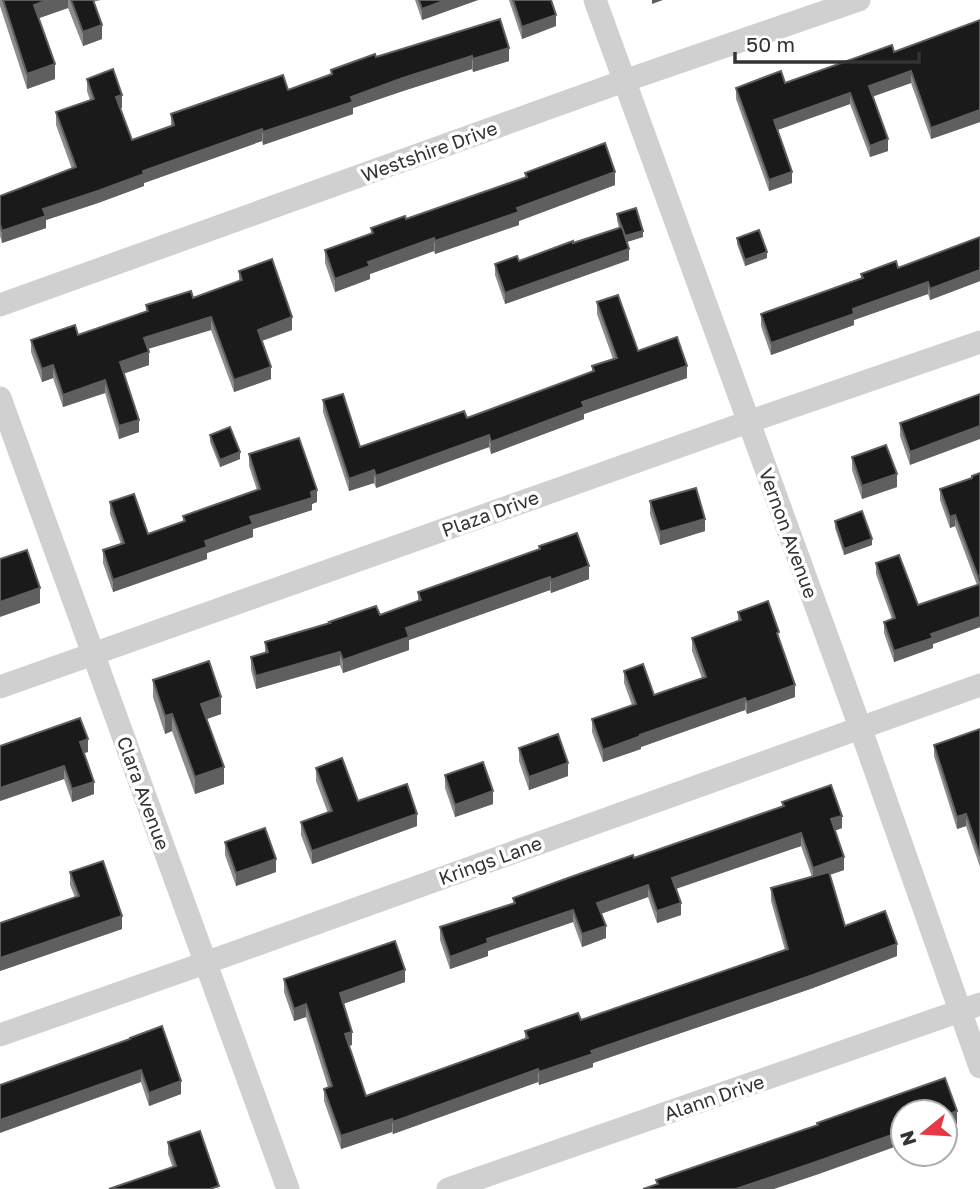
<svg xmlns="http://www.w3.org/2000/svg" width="980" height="1189" viewBox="0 0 980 1189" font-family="'Golos Text',sans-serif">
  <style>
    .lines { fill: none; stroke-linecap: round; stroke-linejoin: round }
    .minor { stroke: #d0d0d0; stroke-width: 23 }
    .wall { fill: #8c8c8c }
    .shaded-wall { fill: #5f5f5f }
    .building { fill: #1a1a1a; stroke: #5f5f5f; stroke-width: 2 }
    .labels { text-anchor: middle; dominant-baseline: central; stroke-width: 7; stroke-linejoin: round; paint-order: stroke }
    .street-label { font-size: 19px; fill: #333; stroke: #fff }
  </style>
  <rect width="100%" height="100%" fill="#fff"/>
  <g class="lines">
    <g class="minor">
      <polyline points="595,0 860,727 980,1067"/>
      <polyline points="0,305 624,81 859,0"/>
      <polyline points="0,398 288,1189"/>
      <polyline points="0,687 748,422 980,342"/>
      <polyline points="0,1035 205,963 980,685"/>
      <polyline points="448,1189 980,1004"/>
    </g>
  </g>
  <g class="wall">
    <polygon points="0,0 101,0 93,2 102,39 83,46 68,8 38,18 55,79 27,89 0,6"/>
    <polygon points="415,0 478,0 422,20"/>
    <polygon points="509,0 551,0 556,26 522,39"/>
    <polygon points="500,19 509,61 473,72 472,69 403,91 353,108 353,114 263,145 262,141 144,183 144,186 98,203 46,220 46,228 2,243 0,236 0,196 72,169 56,125 56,112 90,100 87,91 87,79 122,108 120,108 132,140 171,127 171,114 288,90 331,75 331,70"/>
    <polygon points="980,20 980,122 931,139 911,83 872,96 888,151 870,157 850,104 778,130 792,183 769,191 736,99 736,88 785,83 894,52"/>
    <polygon points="525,173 615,185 519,221 519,225 435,254 434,251 370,274 370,279 335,292 325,263 325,250 371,233 371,228 406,219 525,178"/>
    <polygon points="617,214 643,237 626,242 629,260 505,304 495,275 495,264 519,261 619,228 617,220"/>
    <polygon points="980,237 980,281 930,300 928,294 854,320 854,325 771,355 761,326 761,314 861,278 861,274 898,268"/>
    <polygon points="737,238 767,258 745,266 737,244"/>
    <polygon points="239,271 292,330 262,341 271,379 234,392 211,330 148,349 149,365 124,373 139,432 119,439 105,393 63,407 53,378 42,382 31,352 31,340 78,335 146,312 146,305 193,298 239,281"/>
    <polygon points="597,302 638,351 687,378 584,414 584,419 491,454 489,447 376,488 374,483 349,491 323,412 323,400 360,447 467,418 592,372 592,366 613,359 597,314"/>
    <polygon points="980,394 910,465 900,436 900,423"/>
    <polygon points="210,435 240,459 220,467 210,442"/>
    <polygon points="249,454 317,502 312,504 312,510 253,529 253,537 207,553 207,559 113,592 103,563 103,550 121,544 110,514 110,502 148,534 183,522 183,516 257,490 249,466"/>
    <polygon points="852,457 897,487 862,499 852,470"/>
    <polygon points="980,473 980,627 933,644 933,648 894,662 884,633 884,622 892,619 876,574 876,563 918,605 977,585 955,526 950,528 940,500 940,489 972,478"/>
    <polygon points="650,501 705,531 660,545 650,514"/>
    <polygon points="835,521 872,545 844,555 835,528"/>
    <polygon points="539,546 589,579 551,593 550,590 409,640 409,650 343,673 340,665 256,689 251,670 251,657 265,653 265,642 380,615 418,602 418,592 539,549"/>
    <polygon points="738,612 779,638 795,697 747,714 745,710 641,747 641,749 603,762 592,732 592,719 632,705 624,683 624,671 654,695 702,678 692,651 692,638 738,621"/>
    <polygon points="153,680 221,714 207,719 224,784 195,794 172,731 165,734 153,697"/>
    <polygon points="980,729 980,867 966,826 957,829 934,756 934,745"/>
    <polygon points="0,746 88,752 84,753 94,794 72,802 64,779 0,801"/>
    <polygon points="519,748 568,776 529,790 519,761"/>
    <polygon points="316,768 358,801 417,826 312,864 301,835 301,822 328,813 316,781"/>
    <polygon points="445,775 493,804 455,817 445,788"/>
    <polygon points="782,802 842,828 834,831 844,870 830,875 845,926 897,956 813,988 593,1063 593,1067 539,1085 538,1082 393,1134 392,1132 341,1149 324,1101 324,1089 328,1087 306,1017 294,1021 284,992 284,979 405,982 343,1004 352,1045 349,1046 366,1096 525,1039 525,1031 581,1020 785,950 771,901 771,888 812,877 801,846 676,889 681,915 657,923 648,897 601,914 606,938 582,947 573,922 488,951 488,956 450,969 440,940 440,927 513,904 513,898 634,858 782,807"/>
    <polygon points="225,842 276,872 236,886 225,855"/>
    <polygon points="70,872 122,929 0,971 0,923 75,897 70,885"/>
    <polygon points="130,1039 181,1094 149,1106 141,1082"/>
    <polygon points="168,1142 219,1189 173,1168 168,1154"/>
  </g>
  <g class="shaded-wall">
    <polygon points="48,0 68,0 68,8 34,20 34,5"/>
    <polygon points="446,0 478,0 422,20 422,9"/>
    <polygon points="652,0 663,0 652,4"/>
    <polygon points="556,15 556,26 522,39 522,27"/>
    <polygon points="102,25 102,39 83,46 83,32"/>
    <polygon points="509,48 509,61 473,72 473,59"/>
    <polygon points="472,56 472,69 403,91 353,108 353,114 263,145 263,132 351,97 403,78"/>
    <polygon points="55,64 55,79 27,89 27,74"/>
    <polygon points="911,71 911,83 869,98 869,86"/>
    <polygon points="850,93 850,104 774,131 774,120"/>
    <polygon points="122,95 122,108 116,110 116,97"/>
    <polygon points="980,110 980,122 931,139 931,128"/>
    <polygon points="262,129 262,141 144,183 144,186 98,203 46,220 46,228 2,243 2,231 43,209 143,171"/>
    <polygon points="888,139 888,151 870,157 870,146"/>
    <polygon points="615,172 615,185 519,221 519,225 435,254 435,241 517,208"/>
    <polygon points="792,172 792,183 769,191 769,180"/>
    <polygon points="643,231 643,237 624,243 624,237"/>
    <polygon points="434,238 434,251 370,274 370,279 335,292 335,279 368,262"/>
    <polygon points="629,249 629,260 505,304 505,293"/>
    <polygon points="767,252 767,258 745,266 745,260"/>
    <polygon points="980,270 980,281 930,300 930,289"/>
    <polygon points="928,282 928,294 854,320 854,325 771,355 771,343 853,309"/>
    <polygon points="211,317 211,330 144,350 144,338"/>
    <polygon points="292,317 292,330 258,342 258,330"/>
    <polygon points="149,352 149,365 120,375 120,362"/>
    <polygon points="53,365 53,378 42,382 42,369"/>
    <polygon points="687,366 687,378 584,414 584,419 491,454 491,442 582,402"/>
    <polygon points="271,367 271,379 234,392 234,380"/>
    <polygon points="105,380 105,393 63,407 63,395"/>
    <polygon points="139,420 139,432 119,439 119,426"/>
    <polygon points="980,426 980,439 910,465 910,452"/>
    <polygon points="489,435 489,447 376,488 376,476"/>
    <polygon points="240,452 240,459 220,467 220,460"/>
    <polygon points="374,470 374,483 349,491 349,479"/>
    <polygon points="897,474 897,487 862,499 862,486"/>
    <polygon points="317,490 317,502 312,504 312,510 253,529 253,537 207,553 207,559 113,592 113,580 205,541 250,517"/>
    <polygon points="955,515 955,526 950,528 950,517"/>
    <polygon points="705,519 705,531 660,545 660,532"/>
    <polygon points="872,539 872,545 844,555 844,549"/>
    <polygon points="589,566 589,579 551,593 551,580"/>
    <polygon points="550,577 550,590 409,640 409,650 343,673 343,660 406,628"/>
    <polygon points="40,588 40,603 0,617 0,602"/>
    <polygon points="980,617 980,627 933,644 933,648 894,662 894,651 931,634"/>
    <polygon points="340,652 340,665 256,689 256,676"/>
    <polygon points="795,685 795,697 747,714 747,702"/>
    <polygon points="221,697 221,714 201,721 201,704"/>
    <polygon points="745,698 745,710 641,747 641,749 603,762 603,750 640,735"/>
    <polygon points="172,714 172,731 165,734 165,716"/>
    <polygon points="88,739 88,752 80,754 80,742"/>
    <polygon points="568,763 568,776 529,790 529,777"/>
    <polygon points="64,766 64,779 0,801 0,788"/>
    <polygon points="224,767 224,784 195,794 195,777"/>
    <polygon points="94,782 94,794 72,802 72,789"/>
    <polygon points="493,791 493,804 455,817 455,805"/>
    <polygon points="417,814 417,826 312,864 312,851"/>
    <polygon points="966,814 966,826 957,829 957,817"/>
    <polygon points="842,816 842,828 831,832 831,819"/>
    <polygon points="801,833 801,846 672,890 672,878"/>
    <polygon points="844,857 844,870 813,880 813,868"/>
    <polygon points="276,859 276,872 236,886 236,873"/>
    <polygon points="648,885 648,897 597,915 597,903"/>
    <polygon points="681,903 681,915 657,923 657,911"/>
    <polygon points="573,910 573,922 488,951 488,956 450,969 450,957 487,939"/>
    <polygon points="122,916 122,929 0,971 0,958"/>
    <polygon points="606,926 606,938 582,947 582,934"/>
    <polygon points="897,944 897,956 813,988 593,1063 593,1067 539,1085 539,1072 591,1051"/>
    <polygon points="405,970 405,982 340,1005 340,993"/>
    <polygon points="306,1004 306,1017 294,1021 294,1009"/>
    <polygon points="352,1032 352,1045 345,1047 345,1034"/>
    <polygon points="538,1069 538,1082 393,1134 393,1122"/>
    <polygon points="141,1070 141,1082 0,1133 0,1120"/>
    <polygon points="181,1081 181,1094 149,1106 149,1093"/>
    <polygon points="957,1111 957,1124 945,1129 945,1116"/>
    <polygon points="392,1119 392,1132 341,1149 341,1136"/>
    <polygon points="903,1131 903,1144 816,1175 774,1189 736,1189"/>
  </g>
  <g class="building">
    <polygon points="3,0 48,0 34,5 55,64 27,74"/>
    <polygon points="71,0 93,0 102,25 83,32"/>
    <polygon points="419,0 446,0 422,9"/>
    <polygon points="513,0 551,0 556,15 522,27"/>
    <polygon points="500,19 509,48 473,59 472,56 403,78 351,97 353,102 263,132 262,129 143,171 144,174 98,191 43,209 46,216 2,231 0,224 0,196 76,167 56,112 94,99 87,79 113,69 122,95 116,97 132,140 174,125 171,114 283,75 288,90 332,74 331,70 375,54 376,57"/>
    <polygon points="980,20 980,110 931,128 911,71 869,86 888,139 870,146 850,93 774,120 792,172 769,180 736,88 781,71 785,83 892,45 894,52"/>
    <polygon points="605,143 615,172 517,208 519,212 435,241 434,238 368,262 370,266 335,279 325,250 373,233 371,228 405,216 406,219 527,177 525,173"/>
    <polygon points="636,208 643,231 625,236 617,214"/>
    <polygon points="622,227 629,249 505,293 495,264 517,256 519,261 573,241 573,243"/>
    <polygon points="759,230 767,252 745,260 737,238"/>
    <polygon points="980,237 980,270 930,289 928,282 853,309 854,314 771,343 761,314 863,278 861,274 896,261 898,268"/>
    <polygon points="272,259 292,317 258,330 271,367 234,380 211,317 144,338 149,352 120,362 139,420 119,426 105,380 63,395 53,365 42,369 31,340 75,325 78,335 148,311 146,305 191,291 193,298 242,280 239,271"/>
    <polygon points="618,295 638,351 677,337 687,366 582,402 584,407 491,442 489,435 376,476 374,470 349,479 323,400 343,394 360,447 464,411 467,418 594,371 592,366 617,358 597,302"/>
    <polygon points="980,394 980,426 910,452 900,423"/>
    <polygon points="230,427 240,452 220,460 210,435"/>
    <polygon points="299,438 317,490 311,492 312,498 250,517 253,524 205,541 207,547 113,580 103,550 124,543 110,502 134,494 148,534 185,521 183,516 260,489 249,454"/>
    <polygon points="886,445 897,474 862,486 852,457"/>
    <polygon points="980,473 980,582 955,515 950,517 940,489 972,478 972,476"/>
    <polygon points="696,488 705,519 660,532 650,501"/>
    <polygon points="862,511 872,539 844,549 835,521"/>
    <polygon points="577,533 589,566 551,580 550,577 406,628 409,637 343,660 340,652 256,676 251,657 268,652 265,642 330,623 329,622 376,606 380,615 421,600 418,592 540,549 539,546"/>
    <polygon points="27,550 40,588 0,602 0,559"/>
    <polygon points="899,555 918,605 980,584 980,617 931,634 933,638 894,651 884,622 895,618 876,563"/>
    <polygon points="768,601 779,632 777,633 795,685 747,702 745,698 640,735 641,736 603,750 592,719 636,704 624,671 643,664 654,695 706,677 692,638 741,620 738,612"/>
    <polygon points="209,661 221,697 201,704 224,767 195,777 172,714 165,716 153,680"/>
    <polygon points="80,718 88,739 80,742 94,782 72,789 64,766 0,788 0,746"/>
    <polygon points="980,729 980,856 966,814 957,817 934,745"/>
    <polygon points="558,734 568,763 529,777 519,748"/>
    <polygon points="342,758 358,801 407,784 417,814 312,851 301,822 332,811 316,768"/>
    <polygon points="483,762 493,791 455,805 445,775"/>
    <polygon points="831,785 842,816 831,819 844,857 813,868 801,833 672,878 681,903 657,911 648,885 597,903 606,926 582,934 573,910 487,939 488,943 450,957 440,927 515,903 513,898 568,878 633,855 634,858 784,806 782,802"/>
    <polygon points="265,828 276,859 236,873 225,842"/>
    <polygon points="103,861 122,916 0,958 0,923 79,896 70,872"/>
    <polygon points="829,872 845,926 885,911 897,944 813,975 591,1051 593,1054 539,1072 538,1069 393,1122 392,1119 341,1136 324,1089 332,1086 306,1004 294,1009 284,979 395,941 405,970 340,993 352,1032 345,1034 366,1096 528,1038 525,1031 578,1013 581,1020 788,949 771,888"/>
    <polygon points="162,1026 181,1081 149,1093 141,1070 0,1120 0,1085 130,1039 130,1038"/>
    <polygon points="945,1078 957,1111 945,1116 945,1112 903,1112 903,1131 816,1162 736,1189 643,1189 658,1184 656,1180 818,1125 817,1123"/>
    <polygon points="200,1131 219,1186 210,1189 109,1189 176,1166 168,1142"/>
  </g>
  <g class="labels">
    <g class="street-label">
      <text transform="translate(429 151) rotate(-20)">Westshire Drive</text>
      <text transform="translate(490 513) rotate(-20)">Plaza Drive</text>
      <text transform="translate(789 533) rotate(70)">Vernon Avenue</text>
      <text transform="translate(144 793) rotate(70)">Clara Avenue</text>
      <text transform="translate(490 860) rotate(-20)">Krings Lane</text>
      <text transform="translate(714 1097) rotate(-19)">Alann Drive</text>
    </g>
  </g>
  <g transform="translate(924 1133) rotate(252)"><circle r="33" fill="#ffffff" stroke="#adadad" stroke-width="2"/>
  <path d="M0-5L12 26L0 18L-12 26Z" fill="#e63946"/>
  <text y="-10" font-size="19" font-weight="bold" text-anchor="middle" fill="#333333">N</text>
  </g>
  <path d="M735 52v10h184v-10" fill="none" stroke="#333333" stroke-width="3.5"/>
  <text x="746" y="52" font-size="21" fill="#333333" stroke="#ffffff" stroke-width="5" paint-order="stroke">50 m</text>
</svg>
